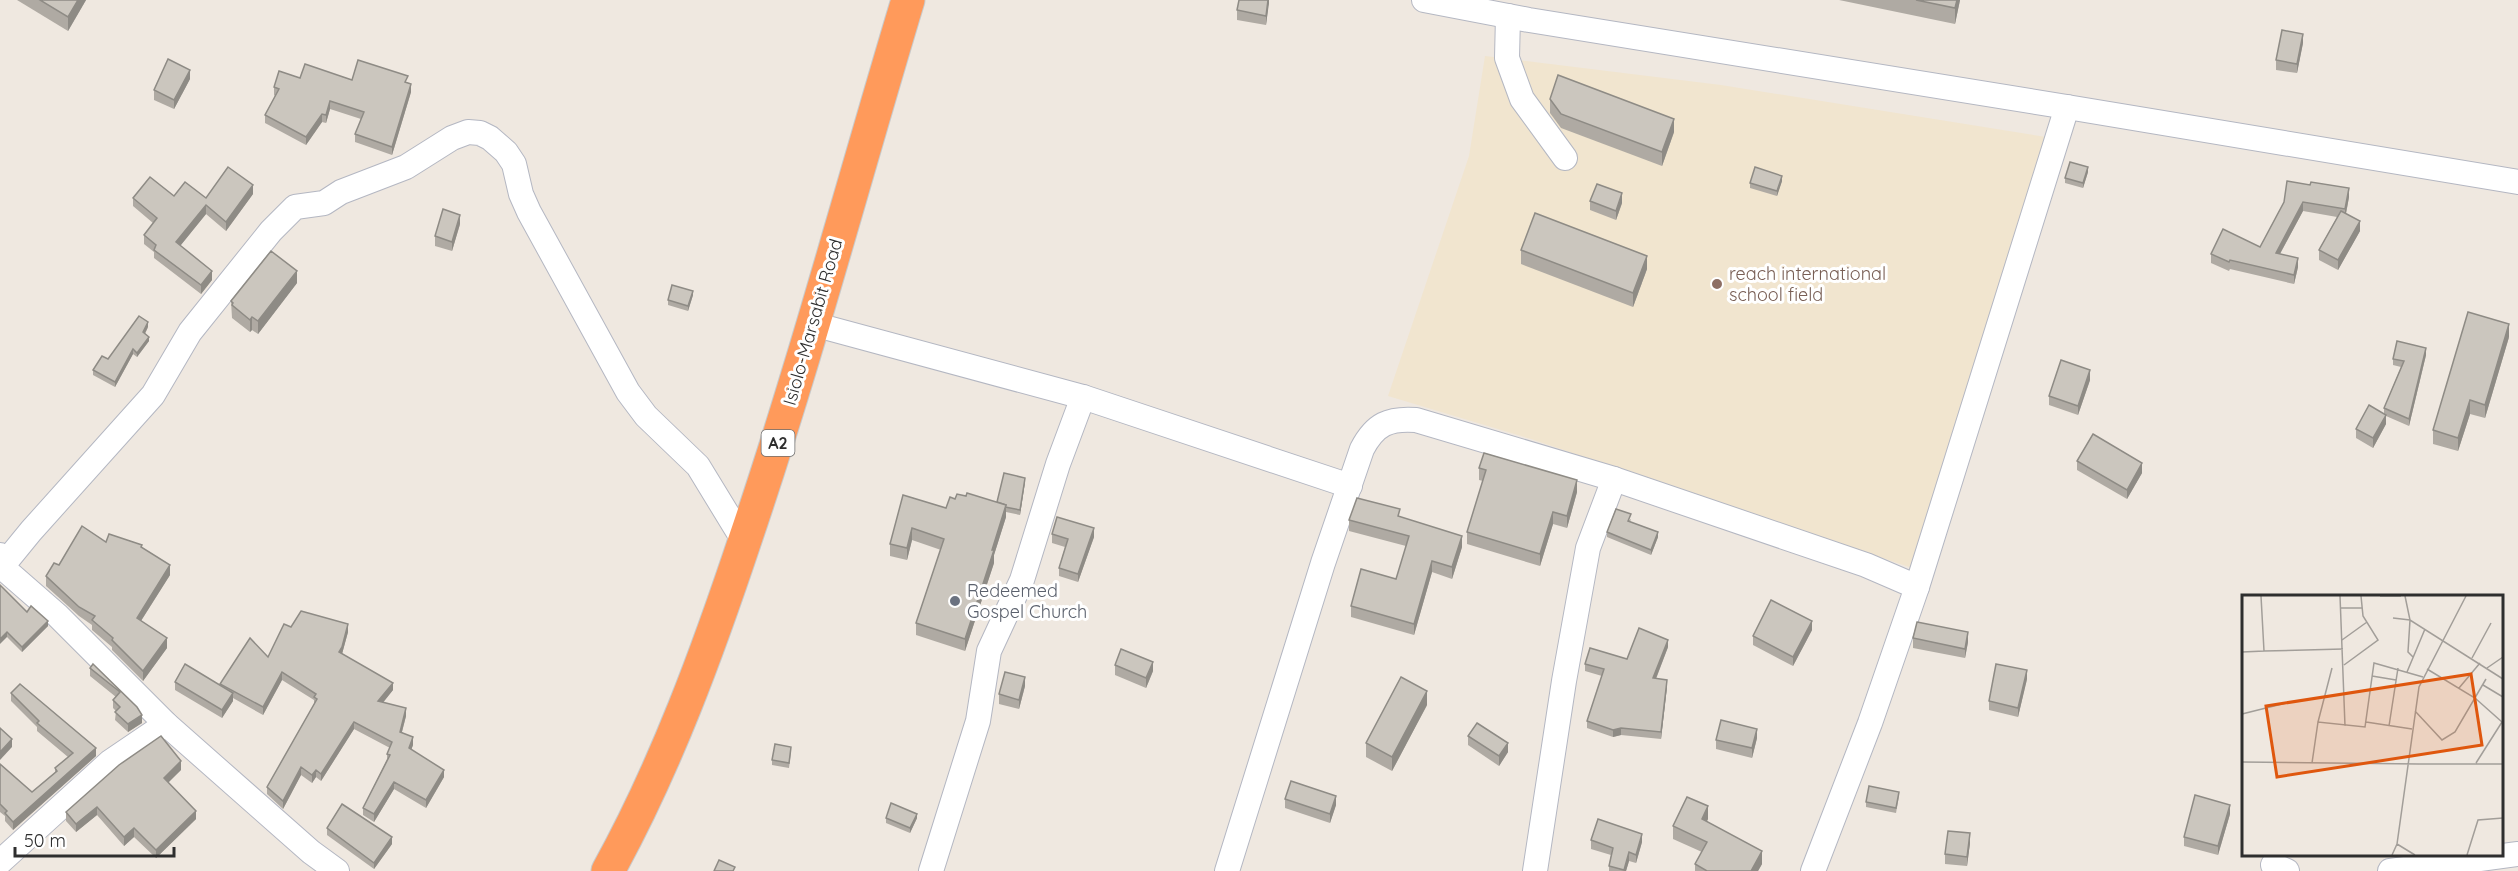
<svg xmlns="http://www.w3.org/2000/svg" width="2518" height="871" font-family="Quicksand,sans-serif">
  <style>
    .education { fill: #f1e5cf }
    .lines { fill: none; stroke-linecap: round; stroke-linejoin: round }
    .minor-casing { stroke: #b4b7c2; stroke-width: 26 }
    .highway-casing { stroke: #c9c9c9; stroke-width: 35 }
    .minor { stroke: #fff; stroke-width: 24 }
    .highway { stroke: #ff9a5b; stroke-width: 33 }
    .wall { fill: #afaaa3 }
    .shaded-wall { fill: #8e8b85 }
    .building { fill: #cbc6be; stroke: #8e8b85; stroke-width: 1.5 }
    .education-dot { fill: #8d6e63; stroke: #fff; stroke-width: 2 }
    .worship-dot { fill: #6b7280; stroke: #fff; stroke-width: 2 }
    .labels { text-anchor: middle; stroke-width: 6; stroke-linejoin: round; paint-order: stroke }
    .shield { fill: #fff; stroke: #6d6d6d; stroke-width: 1.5 }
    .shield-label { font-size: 16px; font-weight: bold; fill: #2e2e2e }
    .education-label { font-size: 18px; fill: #785e54; stroke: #fff; text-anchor: start }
    .street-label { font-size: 18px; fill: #2e2e2e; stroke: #fff }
    .worship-label { font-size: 18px; fill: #5b616d; stroke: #fff; text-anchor: start }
    .inset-road { fill: none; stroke: #a29e99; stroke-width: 1.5 }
    .view { fill: #df570e; fill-opacity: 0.15; stroke: #df570e; stroke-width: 3 }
    .inset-edge { fill: none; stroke: #2e2e2e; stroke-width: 3 }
  </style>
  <rect width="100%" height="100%" fill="#efe8e0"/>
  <polygon class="education" points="1485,56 1721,85 2046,137 1912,568 1531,439 1388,396 1469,156"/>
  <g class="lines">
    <defs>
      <g id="minor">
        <polyline points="1424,0 1529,20 2067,107 2518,182"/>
        <polyline points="1508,16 1507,58 1522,99 1565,158"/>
        <polyline points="813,324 1083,397 1350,486"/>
        <polyline points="0,555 2,567 57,615 166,724 311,852 337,871"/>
        <polyline points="0,569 31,531 153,395 190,332 271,231 295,207 324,203 341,192 406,167 452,138 468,132 480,133 490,138 506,152 514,164 521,194 529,212 628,392 646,416 698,466 745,543"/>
        <polyline points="0,862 110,762 166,724"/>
        <polyline points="2273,865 2287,871"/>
        <polyline points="931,871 978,721 989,651 1022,580 1058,464 1083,397"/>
        <path d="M1227 871 1323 563 1362 449C1375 424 1389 418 1416 420L1614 479 1866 565 1917 587 2067 107"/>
        <polyline points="1535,871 1564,681 1588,548 1614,479"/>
        <polyline points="1813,871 1870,723 1917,587"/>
        <polyline points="2390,871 2518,854"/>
      </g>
      <path id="highway" d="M608 871C666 766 708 651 746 537 806 360 854 179 908 0"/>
    </defs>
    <use href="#minor" class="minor-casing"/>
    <use href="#highway" class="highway-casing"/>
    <use href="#minor" class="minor"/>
    <use href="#highway" class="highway"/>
  </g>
  <g class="wall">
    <polygon points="17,0 86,0 68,31"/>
    <polygon points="1269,0 1266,25 1237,20 1237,10"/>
    <polygon points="1839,0 1960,0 1955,24"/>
    <polygon points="2303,43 2297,73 2276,70 2276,60"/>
    <polygon points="300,78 352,80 408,83 411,92 392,155 355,142 355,134 361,119 330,109 326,123 322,122 306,145 265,123 265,115 275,96 274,95 274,87"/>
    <polygon points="190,79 174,109 154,100 154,90"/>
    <polygon points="1550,99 1674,132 1662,166 1561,128 1550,113"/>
    <polygon points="2088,172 2083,188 2065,183 2065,178"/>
    <polygon points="1782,181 1777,196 1750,188 1750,183"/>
    <polygon points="253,194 226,231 206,214 180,246 212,280 201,294 154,258 154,252 144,244 144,235 153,223 133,206 133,198 174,196 206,198"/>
    <polygon points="2349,197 2346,214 2360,231 2338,270 2319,260 2319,250 2337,217 2303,211 2280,254 2298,267 2294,284 2230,269 2229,271 2211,263 2211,254 2260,247 2284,202"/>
    <polygon points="1590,201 1622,203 1616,220 1590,210"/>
    <polygon points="460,224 452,251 435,246 435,236"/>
    <polygon points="1521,250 1647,269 1633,307 1521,264"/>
    <polygon points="297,283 258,334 252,330 250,332 232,318 231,301"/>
    <polygon points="693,295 688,311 668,305 668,300"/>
    <polygon points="148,327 145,334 149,341 137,357 133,354 115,387 93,375 93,370"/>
    <polygon points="2509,337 2485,418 2470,414 2458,451 2433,444 2433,430"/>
    <polygon points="2426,355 2409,426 2386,416 2386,424 2373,448 2356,438 2356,429 2384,413 2384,408 2401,367 2393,365 2393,359"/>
    <polygon points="2090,380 2078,415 2049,405 2049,396"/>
    <polygon points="2077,461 2142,473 2127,499 2077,470"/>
    <polygon points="1479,468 1577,492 1567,528 1553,524 1540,566 1467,544 1467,532 1483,481 1479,480"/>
    <polygon points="1025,482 1020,515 1006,512 1006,517 994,555 994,563 965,651 916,635 916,623 941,550 912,540 907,560 890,556 890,544 903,495 946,508 955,499 966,496 997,502"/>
    <polygon points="1400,517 1462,547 1452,579 1432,572 1414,635 1351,617 1351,606 1396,579 1406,546 1349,531 1349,520"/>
    <polygon points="1631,519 1630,522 1658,537 1651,555 1607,537 1607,532"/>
    <polygon points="1052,534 1094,537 1078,582 1059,576 1059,568 1065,547 1052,543"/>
    <polygon points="106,542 170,575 141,621 167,648 143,681 112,650 112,647 92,630 92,625 79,616 46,586 46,576 59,565"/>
    <polygon points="0,585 27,612 48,626 22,652 7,637"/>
    <polygon points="291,627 348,632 342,654 393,690 383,702 406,716 402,732 413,745 411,750 444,777 426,808 394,789 374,822 363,815 363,808 387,759 387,754 390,748 354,729 321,781 316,777 312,783 301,775 283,809 267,794 267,787 314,704 314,700 282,680 263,715 233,698 233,701 222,718 175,690 175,682 220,686 220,684 268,657"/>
    <polygon points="1812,630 1793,666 1753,645 1753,636"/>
    <polygon points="1913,638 1968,642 1965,658 1913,648"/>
    <polygon points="1668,647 1656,679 1667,687 1661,739 1621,735 1613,737 1587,728 1587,721 1602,676 1585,671 1585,664 1627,659"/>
    <polygon points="93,664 137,707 142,723 128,732 115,720 116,711 113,708 113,700 116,697 90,676 90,668"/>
    <polygon points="1115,665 1153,671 1146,688 1115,675"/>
    <polygon points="2027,679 2018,717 1989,710 1989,701"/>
    <polygon points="1025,686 1019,709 999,704 999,694"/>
    <polygon points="11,693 96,756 13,830 5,821 5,816 0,812 0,764 32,792 55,773 55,768 68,757 37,731 37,727 11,701"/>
    <polygon points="1427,705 1392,771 1366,757 1366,743"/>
    <polygon points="1468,736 1508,752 1499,766 1468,745"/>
    <polygon points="1757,738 1752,758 1716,749 1716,740"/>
    <polygon points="791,752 789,768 772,765 772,760"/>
    <polygon points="181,770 168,782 196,819 156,858 134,837 124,846 97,815 76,832 66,821 66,812"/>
    <polygon points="1899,796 1896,813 1866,807 1866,802"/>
    <polygon points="1285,799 1336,805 1330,823 1285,808"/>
    <polygon points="2230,814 2218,855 2184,846 2184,837"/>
    <polygon points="886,818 917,818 910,833 886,823"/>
    <polygon points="1708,819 1707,821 1762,864 1758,871 1695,871 1695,864 1702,852 1673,839 1673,826"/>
    <polygon points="327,828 392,844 374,869 327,835"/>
    <polygon points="1591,840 1642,842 1636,863 1629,861 1626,871 1609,871 1609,866 1611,855 1591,849"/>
    <polygon points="1970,843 1967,866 1945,864 1945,854"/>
  </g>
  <g class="shaded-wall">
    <polygon points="78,0 86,0 68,31 68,17"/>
    <polygon points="1268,0 1269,0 1269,3 1266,25 1266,16"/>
    <polygon points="1957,0 1960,0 1955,24 1955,8"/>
    <polygon points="2303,34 2303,43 2297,73 2297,64"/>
    <polygon points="190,70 190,79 174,109 174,100"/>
    <polygon points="411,84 411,92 392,155 392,147"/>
    <polygon points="330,101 330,109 326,123 326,115"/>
    <polygon points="322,114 322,122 306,145 306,137"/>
    <polygon points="1674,119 1674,132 1662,166 1662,152"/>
    <polygon points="2088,167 2088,172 2083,188 2083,183"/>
    <polygon points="1782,176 1782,181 1777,196 1777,191"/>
    <polygon points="253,185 253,194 226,231 226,222"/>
    <polygon points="2349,188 2349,197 2345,218 2345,209"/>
    <polygon points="1622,193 1622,203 1616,220 1616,211"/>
    <polygon points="2303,202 2303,211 2276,261 2276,253"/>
    <polygon points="206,205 206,214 176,251 176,242"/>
    <polygon points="460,215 460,224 452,251 452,242"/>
    <polygon points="2360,221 2360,231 2338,270 2338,260"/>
    <polygon points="1647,256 1647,269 1633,307 1633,293"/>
    <polygon points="2298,258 2298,267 2294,284 2294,275"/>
    <polygon points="212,271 212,280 201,294 201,285"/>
    <polygon points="297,271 297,283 258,334 258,321"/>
    <polygon points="693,291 693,295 688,311 688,306"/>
    <polygon points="252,317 252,330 250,332 250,320"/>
    <polygon points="148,322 148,327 143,337 143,332"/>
    <polygon points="2509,324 2509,337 2485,418 2485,405"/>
    <polygon points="149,337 149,341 137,357 137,353"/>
    <polygon points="2426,348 2426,355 2409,426 2409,419"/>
    <polygon points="133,349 133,354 115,387 115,382"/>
    <polygon points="2090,370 2090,380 2078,415 2078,406"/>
    <polygon points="2470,400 2470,414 2458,451 2458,438"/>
    <polygon points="2386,415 2386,424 2373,448 2373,438"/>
    <polygon points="2142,463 2142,473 2127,499 2127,490"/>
    <polygon points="1025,478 1025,482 1020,515 1020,510"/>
    <polygon points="1577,480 1577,492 1567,528 1567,516"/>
    <polygon points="1006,505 1006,517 994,555 994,563 965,651 965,639"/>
    <polygon points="1553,512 1553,524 1540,566 1540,554"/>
    <polygon points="912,528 912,540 907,560 907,548"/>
    <polygon points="1094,528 1094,537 1078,582 1078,574"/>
    <polygon points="1658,532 1658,537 1651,555 1651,550"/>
    <polygon points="1462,536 1462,547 1452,579 1452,567"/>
    <polygon points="1432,561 1432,572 1414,635 1414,624"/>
    <polygon points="170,565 170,575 137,627 137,618"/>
    <polygon points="48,621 48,626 22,652 22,647"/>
    <polygon points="1812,621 1812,630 1793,666 1793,657"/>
    <polygon points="348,624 348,632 342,654 339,652"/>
    <polygon points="7,632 7,637 0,644 0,639"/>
    <polygon points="1968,632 1968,642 1965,658 1965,649"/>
    <polygon points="167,638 167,648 143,681 143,671"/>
    <polygon points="1668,640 1668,647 1653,686 1653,678"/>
    <polygon points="1153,662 1153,671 1146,688 1146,678"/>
    <polygon points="2027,670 2027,679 2018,717 2018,708"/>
    <polygon points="282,672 282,680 263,715 263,707"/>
    <polygon points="1025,677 1025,686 1019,709 1019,700"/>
    <polygon points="1667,680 1667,687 1661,739 1661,732"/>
    <polygon points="393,683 393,690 378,709 378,701"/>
    <polygon points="1427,691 1427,705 1392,771 1392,757"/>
    <polygon points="233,693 233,701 222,718 222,710"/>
    <polygon points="406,708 406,716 400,739 400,732"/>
    <polygon points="142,715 142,723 128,732 128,724"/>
    <polygon points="354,722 354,729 321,781 321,774"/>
    <polygon points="1621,728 1621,735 1613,737 1613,730"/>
    <polygon points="1757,729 1757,738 1752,758 1752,748"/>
    <polygon points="413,737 413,745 409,756 409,748"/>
    <polygon points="12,739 12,747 0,760 0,752"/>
    <polygon points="1508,743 1508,752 1499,766 1499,756"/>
    <polygon points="96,748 96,756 13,830 13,822"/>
    <polygon points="181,761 181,770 164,787 164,778"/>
    <polygon points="301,767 301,775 283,809 283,801"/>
    <polygon points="316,770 316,777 312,783 312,775"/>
    <polygon points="444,770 444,777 426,808 426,800"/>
    <polygon points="394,782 394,789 374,822 374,814"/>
    <polygon points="1336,796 1336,805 1330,823 1330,814"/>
    <polygon points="2230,805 2230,814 2218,855 2218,846"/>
    <polygon points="1708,806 1708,819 1702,831 1702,819"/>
    <polygon points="97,807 97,815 76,832 76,824"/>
    <polygon points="196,811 196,819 156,858 156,850"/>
    <polygon points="917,814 917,818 910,833 910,828"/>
    <polygon points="134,828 134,837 124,846 124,837"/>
    <polygon points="1970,833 1970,843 1967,866 1967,857"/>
    <polygon points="1642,834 1642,842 1636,863 1636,855"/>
    <polygon points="392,837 392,844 374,869 374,863"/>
    <polygon points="1762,851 1762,864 1758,871 1751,871"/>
    <polygon points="1629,852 1629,861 1626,871 1624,871"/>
  </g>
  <g class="building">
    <polygon points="40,0 78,0 68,17"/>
    <polygon points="1239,0 1268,0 1266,16 1237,10"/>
    <polygon points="1916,0 1957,0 1955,8"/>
    <polygon points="2282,30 2303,34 2297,64 2276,60"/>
    <polygon points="168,59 190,70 174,100 154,90"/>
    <polygon points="358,60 408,76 405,82 411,84 392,147 355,134 364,112 330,101 326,115 322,114 306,137 265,115 279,89 274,87 279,71 300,78 305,64 352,80"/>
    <polygon points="1558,75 1674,119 1662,152 1561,114 1550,99"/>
    <polygon points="2070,162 2088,167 2083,183 2065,178"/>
    <polygon points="228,167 253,185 226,222 206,205 176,242 212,271 201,285 154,250 156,245 144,235 157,218 133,198 150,177 174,196 185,182 206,198"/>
    <polygon points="1755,167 1782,176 1777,191 1750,183"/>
    <polygon points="2287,181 2310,185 2311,182 2349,188 2345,209 2303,202 2276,253 2298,258 2294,275 2230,260 2229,262 2211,254 2223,229 2260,247 2284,202"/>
    <polygon points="1597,184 1622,193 1616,211 1590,201"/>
    <polygon points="443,209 460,215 452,242 435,236"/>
    <polygon points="2341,211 2360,221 2338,260 2319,250"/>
    <polygon points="1535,213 1647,256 1633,293 1521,250"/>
    <polygon points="271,251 297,271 258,321 252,317 250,320 232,305 233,303 231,301"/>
    <polygon points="672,285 693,291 688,306 668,300"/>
    <polygon points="2468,312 2509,324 2485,405 2470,400 2458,438 2433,430"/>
    <polygon points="139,316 148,322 143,332 149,337 137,353 133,349 115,382 93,370 102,356 108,359"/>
    <polygon points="2397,341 2426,348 2409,419 2384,408 2404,361 2393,359"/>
    <polygon points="2061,360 2090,370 2078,406 2049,396"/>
    <polygon points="2369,405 2386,415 2373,438 2356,429"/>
    <polygon points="2093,434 2142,463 2127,490 2077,461"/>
    <polygon points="1484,453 1577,480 1567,516 1553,512 1540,554 1467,532 1486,470 1479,468"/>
    <polygon points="1004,473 1025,478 1020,510 1005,507 1006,505 997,502"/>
    <polygon points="967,493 1006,505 992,550 994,550 965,639 916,623 944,539 912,528 907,548 890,544 903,495 946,508 950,497 955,499 957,494 966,496"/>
    <polygon points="1357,498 1400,509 1398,516 1462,536 1452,567 1432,561 1414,624 1351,606 1361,569 1396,579 1409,536 1349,520"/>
    <polygon points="1616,509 1631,514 1628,521 1658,532 1651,550 1607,532"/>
    <polygon points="1057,517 1094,528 1078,574 1059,568 1068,539 1052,534"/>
    <polygon points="82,526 106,542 109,534 142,545 141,547 170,565 137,618 167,638 143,671 112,640 113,638 92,620 95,616 79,607 46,576 54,563 59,565"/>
    <polygon points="0,585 27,612 31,606 48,621 22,647 7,632 0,639"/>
    <polygon points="1771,600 1812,621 1793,657 1753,636"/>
    <polygon points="301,611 348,624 342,647 339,652 393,683 378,701 406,708 400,732 413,737 409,748 444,770 426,800 394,782 374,814 363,808 390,755 387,754 392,742 354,722 321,774 316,770 312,775 301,767 283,801 267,787 317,699 314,697 316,694 282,672 263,707 220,684 250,638 268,657 284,624 291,627"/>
    <polygon points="1917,622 1968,632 1965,649 1913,638"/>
    <polygon points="1639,628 1668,640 1653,678 1667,680 1661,732 1621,728 1613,730 1587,721 1604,669 1585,664 1590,648 1627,659"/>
    <polygon points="1121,649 1153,662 1146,678 1115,665"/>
    <polygon points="93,664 137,707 142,715 128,724 115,712 120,707 113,700 120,692 90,668"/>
    <polygon points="185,664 233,693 222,710 175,682"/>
    <polygon points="1996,664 2027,670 2018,708 1989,701"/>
    <polygon points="1005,672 1025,677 1019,700 999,694"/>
    <polygon points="1401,677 1427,691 1392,757 1366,743"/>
    <polygon points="20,684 96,748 13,822 5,813 7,811 0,804 0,764 32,792 57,771 55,768 73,753 37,723 39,721 11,693"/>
    <polygon points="1721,720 1757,729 1752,748 1716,740"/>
    <polygon points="1477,723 1508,743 1499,756 1468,736"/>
    <polygon points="0,728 12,739 0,752"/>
    <polygon points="161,736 181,761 164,778 196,811 156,850 134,828 124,837 97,807 76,824 66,812 119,765"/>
    <polygon points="775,744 791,747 789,763 772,760"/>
    <polygon points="1291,781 1336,796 1330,814 1285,799"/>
    <polygon points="1869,786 1899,792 1896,808 1866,802"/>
    <polygon points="2195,795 2230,805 2218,846 2184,837"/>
    <polygon points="1687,797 1708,806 1702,819 1762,851 1751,871 1707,871 1695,864 1707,842 1673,826"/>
    <polygon points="891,803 917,814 910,828 886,818"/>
    <polygon points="342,804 392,837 374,863 327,828"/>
    <polygon points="1598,819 1642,834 1636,855 1629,852 1624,870 1609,866 1613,848 1591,840"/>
    <polygon points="1948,831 1970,833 1967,857 1945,854"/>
    <polygon points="719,860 735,867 733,871 714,871"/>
  </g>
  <circle class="education-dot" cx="1717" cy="284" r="6"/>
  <circle class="worship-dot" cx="955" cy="601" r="6"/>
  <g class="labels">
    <rect class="shield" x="761.5" y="430" width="33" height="26" rx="4.5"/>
    <g class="shield-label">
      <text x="778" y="449">A2</text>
    </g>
    <g class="education-label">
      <text x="1729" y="280">reach international<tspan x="1729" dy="21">school field</tspan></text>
    </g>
    <g class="street-label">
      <text transform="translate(813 322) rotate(-74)" y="6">Isiolo-Marsabit Road</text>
    </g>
    <g class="worship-label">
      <text x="967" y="597">Redeemed<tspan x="967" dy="21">Gospel Church</tspan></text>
    </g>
  </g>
  <g transform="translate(2242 595)">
    <rect width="261" height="261" fill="#efe8e0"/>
    <path class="inset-road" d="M98 1 103 131M138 1H159M163 1 168 25 166 57 171 62M99 13H120M151 23 168 25 261 84M100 45 125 27M22 56 101 54M0 57 22 56 19 1M230 63 249 28M102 70 136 45 121 21 119 1M245 73 261 62M185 74 233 103 260 127M165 77 183 34M130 81 154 85M241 90 261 102M217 93 238 68M173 116 200 145 213 137 244 84M0 119 44 108M76 127 90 73M124 127 170 134M147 131 156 73M0 167 177 169M70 168 76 127 123 132 132 68 181 82M234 168 260 127M175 169H261M155 249 173 260M150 260 155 249 177 92 224 1M225 260 236 225 261 223"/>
    <path class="view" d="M229 79 240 150 35 182 24 111Z"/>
    <rect width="261" height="261" class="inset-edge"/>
  </g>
  <path d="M15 847v9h159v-9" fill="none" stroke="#2e2e2e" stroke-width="3"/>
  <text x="24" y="847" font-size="18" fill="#2e2e2e" stroke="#ffffff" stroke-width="4.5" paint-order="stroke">50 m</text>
</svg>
